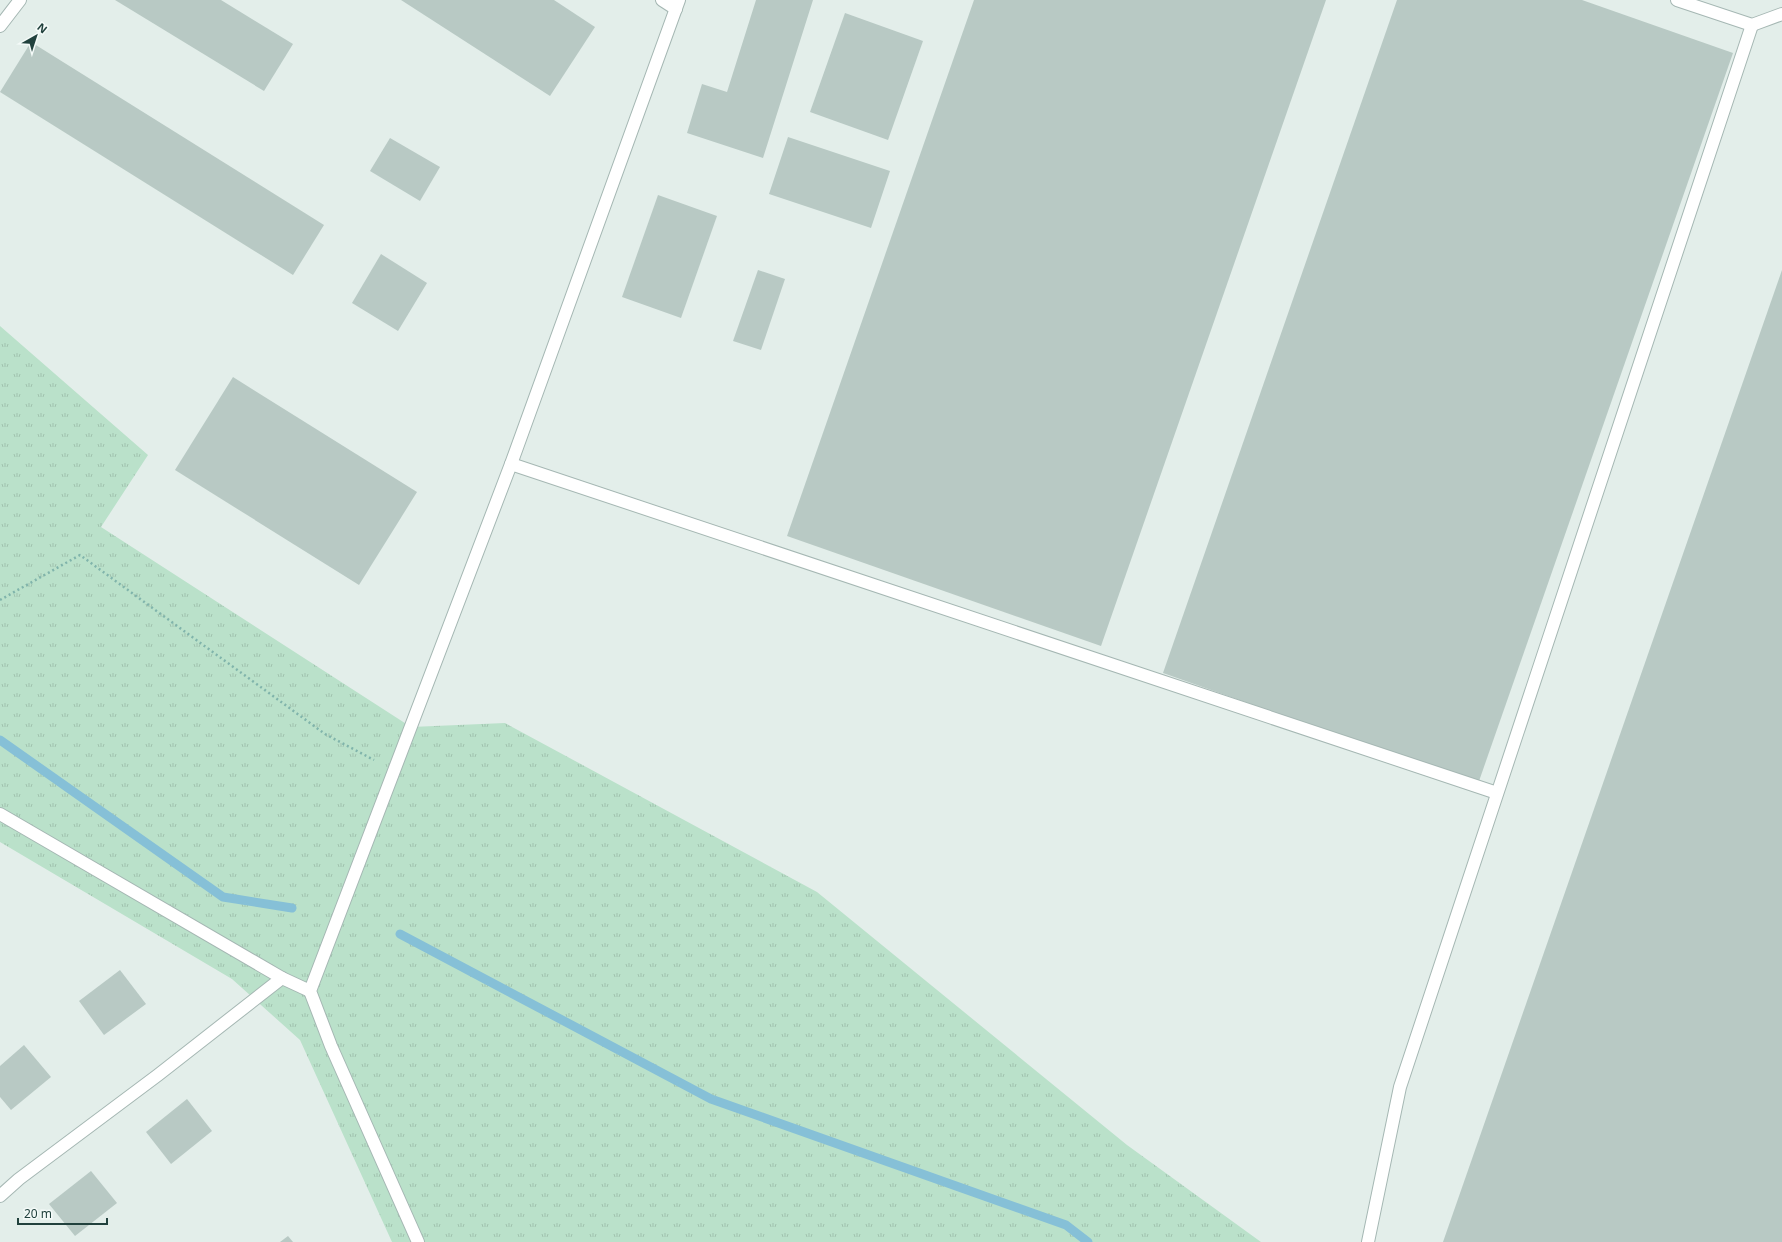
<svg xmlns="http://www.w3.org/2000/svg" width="1782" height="1242" font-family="'Noto Sans',sans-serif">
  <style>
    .grass { fill: url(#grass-tufts) }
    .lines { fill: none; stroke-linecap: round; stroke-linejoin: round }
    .stream { stroke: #86c0d7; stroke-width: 9 }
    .building { fill: #b8c9c4 }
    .lane-casing { stroke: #a5b7b3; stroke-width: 14 }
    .street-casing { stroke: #a5b7b3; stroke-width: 14 }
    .path { stroke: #80b4ab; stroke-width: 2.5; stroke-dasharray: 2 3; stroke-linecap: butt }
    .lane { stroke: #fff; stroke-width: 12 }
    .street { stroke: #fff; stroke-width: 12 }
  </style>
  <defs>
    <pattern id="grass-tufts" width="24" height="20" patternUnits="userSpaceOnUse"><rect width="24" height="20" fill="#bae1ca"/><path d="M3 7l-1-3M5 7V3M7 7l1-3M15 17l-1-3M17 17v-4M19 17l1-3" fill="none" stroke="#a0c2ae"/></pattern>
  </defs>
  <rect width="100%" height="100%" fill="#e3eeea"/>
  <polygon class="grass" points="0,326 148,455 101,527 411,727 505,723 817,892 1127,1145 1261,1242 392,1242 300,1040 232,979 0,842"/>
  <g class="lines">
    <g class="stream">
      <polyline points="0,740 223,897 292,908"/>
      <polyline points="400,934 711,1099 1066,1225 1088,1242"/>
    </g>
  </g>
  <g class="building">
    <polygon points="115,0 221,0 293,44 264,91"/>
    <polygon points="401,0 554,0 595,27 550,96"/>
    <polygon points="756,0 813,0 763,158 687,133 702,84 727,92"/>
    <polygon points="974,0 1326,0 1101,646 787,536"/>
    <polygon points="1397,0 1582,0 1733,53 1478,784 1163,673"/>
    <polygon points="845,13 923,41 888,140 810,112"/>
    <polygon points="31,42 324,225 293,275 0,92"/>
    <polygon points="788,137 890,171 871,228 769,194"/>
    <polygon points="390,138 440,167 420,201 370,171"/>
    <polygon points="658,195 717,216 681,318 622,297"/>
    <polygon points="381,254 427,283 398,331 352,303"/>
    <polygon points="758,270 785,279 761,350 733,341"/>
    <polygon points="1782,270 1782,1242 1443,1242"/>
    <polygon points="233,377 417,492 359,585 175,470"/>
    <polygon points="120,970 146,1004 104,1035 79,1001"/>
    <polygon points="24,1045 51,1077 11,1110 0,1097 0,1066"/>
    <polygon points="187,1099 212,1131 171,1164 146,1132"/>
    <polygon points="91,1171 117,1203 75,1236 49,1204"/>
    <polygon points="288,1236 293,1242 280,1242"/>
  </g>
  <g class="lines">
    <defs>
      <g id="lane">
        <polyline points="662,0 676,9"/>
        <polyline points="1677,0 1752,25 1782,14"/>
        <polyline points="0,26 20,0"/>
        <polyline points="511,464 1497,793"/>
        <polyline points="418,1242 331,1046 310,991 511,464 679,0"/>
        <polyline points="1368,1242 1400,1087 1752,25"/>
      </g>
      <g id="street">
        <polyline points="0,814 282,978 310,991"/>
        <polyline points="0,1196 19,1179 158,1075 282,978"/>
      </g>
    </defs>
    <use href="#lane" class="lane-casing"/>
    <use href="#street" class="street-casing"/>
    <polyline class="path" points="0,600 80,555 325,734 374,760"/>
    <use href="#lane" class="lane"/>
    <use href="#street" class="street"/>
  </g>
  <g transform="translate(36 36) rotate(39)" stroke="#f4faf8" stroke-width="3" paint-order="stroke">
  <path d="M0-3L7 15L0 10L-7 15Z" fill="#21413d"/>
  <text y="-6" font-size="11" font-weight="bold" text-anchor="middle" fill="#21413d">N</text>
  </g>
  <path d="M18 1218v6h89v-6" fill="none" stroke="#21413d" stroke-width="2"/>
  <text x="24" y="1218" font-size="12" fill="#21413d" stroke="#f4faf8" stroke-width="3" paint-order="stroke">20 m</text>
</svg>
